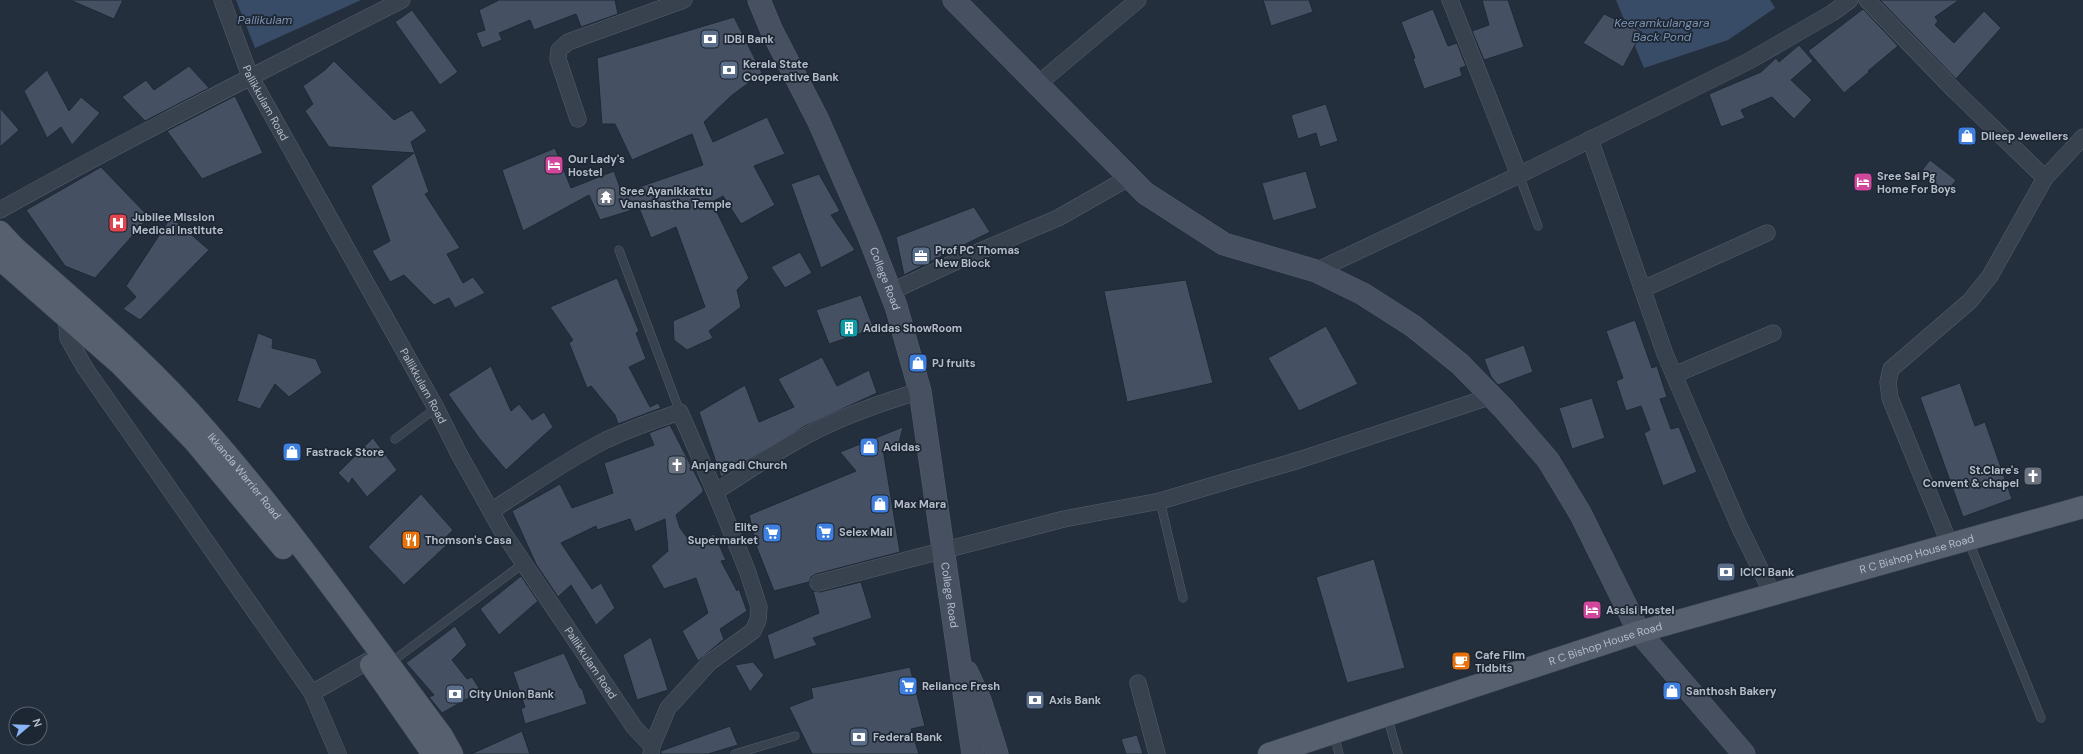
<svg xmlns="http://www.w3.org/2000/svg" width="2083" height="754" font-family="'DM Sans',sans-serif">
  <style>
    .water { fill: #394c67 }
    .building { fill: #455162; stroke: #1f2835 }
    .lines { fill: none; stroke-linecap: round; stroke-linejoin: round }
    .lane-casing { stroke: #565f6c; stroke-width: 9 }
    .street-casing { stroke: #565f6c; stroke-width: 17 }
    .secondary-casing { stroke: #565f6c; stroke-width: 23 }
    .primary-casing { stroke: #414a57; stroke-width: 23 }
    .lane { stroke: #38414e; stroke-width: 8 }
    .street { stroke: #38414e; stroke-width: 16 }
    .secondary { stroke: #465061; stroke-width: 22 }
    .primary { stroke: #56606e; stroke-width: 22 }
    .labels { text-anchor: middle; stroke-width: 3.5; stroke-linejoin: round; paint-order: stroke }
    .poi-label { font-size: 11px; font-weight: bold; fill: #b4bcc9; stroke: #1d2633; text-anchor: start }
    .street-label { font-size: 11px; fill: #b4bcc9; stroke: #1d2633 }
    .water-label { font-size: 12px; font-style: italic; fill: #7c92b1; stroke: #1d2633 }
  </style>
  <rect width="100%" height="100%" fill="#242f3e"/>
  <g class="water">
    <polygon points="236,0 361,0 255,48"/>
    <polygon points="1616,0 1770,0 1775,8 1728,40 1644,68"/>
  </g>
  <g class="building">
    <polygon points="70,0 123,0 114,19"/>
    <polygon points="499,0 615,0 618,14 581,27 576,14 534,30 530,20 499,33 502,40 482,48 476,33 485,30 479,10"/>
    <polygon points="1263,0 1309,0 1313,12 1271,26"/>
    <polygon points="1482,0 1508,0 1524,47 1484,60 1472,31 1489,25"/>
    <polygon points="1880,0 1959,0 1935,17 1938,21 1935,25 1954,43 1984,11 2001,28 1956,79"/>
    <polygon points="1433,9 1448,46 1457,43 1466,66 1460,68 1462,76 1424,89 1413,59 1415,58 1401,22"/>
    <polygon points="1863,9 1898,46 1868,71 1869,72 1844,93 1808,51"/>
    <polygon points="412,10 458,72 440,85 395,22"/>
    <polygon points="1604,14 1642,32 1623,67 1583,43"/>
    <polygon points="734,17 762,73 731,96 704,122 713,142 767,117 785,154 754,166 775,205 741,224 723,196 712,202 749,278 737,290 741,307 709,331 713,338 687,350 674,340 673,321 705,307 676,227 651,238 639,208 600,220 589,195 523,231 502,170 555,148 571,188 614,171 622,193 703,165 692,134 632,160 615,124 602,124 597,58"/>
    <polygon points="1799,45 1813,61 1791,80 1812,100 1794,119 1772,97 1741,110 1745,118 1721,127 1709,94 1761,72 1776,58 1779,62"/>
    <polygon points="334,61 394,120 412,110 427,131 411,142 429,192 425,194 460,248 447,254 463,283 473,277 485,293 455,308 449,298 434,305 404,275 390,282 372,251 390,241 371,186 414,153 329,147 305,111 313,104 303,86 325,70"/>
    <polygon points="189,66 209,88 145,121 122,97 146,80 154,90"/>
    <polygon points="47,70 69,111 81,97 100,113 72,145 61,127 47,138 24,91"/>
    <polygon points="235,96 263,153 202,179 167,131"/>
    <polygon points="1326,104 1338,141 1320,147 1316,133 1298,139 1291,115"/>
    <polygon points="0,108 19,130 0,147"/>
    <polygon points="1930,160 1956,180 1947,192 1920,173"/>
    <polygon points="101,167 149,217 95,278 65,266 26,210"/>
    <polygon points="1306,171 1317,208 1273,221 1262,183"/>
    <polygon points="819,174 840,211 831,215 855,250 821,268 791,184"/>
    <polygon points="974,207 990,232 904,275 896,237"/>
    <polygon points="171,217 209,250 140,320 123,309 136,297 126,286"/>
    <polygon points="800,252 812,273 785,288 771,267"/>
    <polygon points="617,278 639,331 636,333 646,359 629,367 650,407 658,403 661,408 618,424 615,415 591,386 587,388 569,343 573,340 550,307"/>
    <polygon points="1186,280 1213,383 1127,402 1104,291"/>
    <polygon points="861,295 874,329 829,344 816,310"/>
    <polygon points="1635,320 1652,368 1657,366 1667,397 1660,399 1671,429 1679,427 1697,472 1663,486 1644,433 1650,430 1641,406 1626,411 1616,381 1623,378 1606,331"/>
    <polygon points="1326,326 1358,384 1299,411 1268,358"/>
    <polygon points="258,333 273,339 272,348 316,359 322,373 289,397 275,384 260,409 237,401"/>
    <polygon points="1524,345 1533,372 1498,385 1491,377 1484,359"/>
    <polygon points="822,357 837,386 869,370 877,393 805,426 721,477 699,412 745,385 759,422 794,407 778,379"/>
    <polygon points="491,366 511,411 519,404 532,420 544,412 553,427 506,470 479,438 448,394"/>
    <polygon points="1960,383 1975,426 1985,422 2012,499 1963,517 1920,397"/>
    <polygon points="1592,398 1605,438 1572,449 1559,408"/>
    <polygon points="670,425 703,489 703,492 676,515 680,528 692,544 714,534 726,560 721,561 737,591 739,589 747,611 720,629 724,639 698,661 682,631 708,613 696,578 664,589 651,566 668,551 665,519 635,532 630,519 597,530 596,526 561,543 592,589 601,583 615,608 596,625 571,585 558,597 536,564 512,511 560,484 572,508 613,493 604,463 654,445 649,433"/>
    <polygon points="903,427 899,443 883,449 900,552 816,574 811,577 809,582 774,591 757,548 749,515 856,471 840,452"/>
    <polygon points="373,438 397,470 367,497 352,478 349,484 338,473"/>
    <polygon points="421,494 453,530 446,537 449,543 404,585 368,547"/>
    <polygon points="1374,559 1405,668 1347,683 1316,577"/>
    <polygon points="521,576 538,601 499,635 480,609"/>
    <polygon points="861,582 872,618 813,638 817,645 774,660 767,635 819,613 813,591 820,592"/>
    <polygon points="455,626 467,645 452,660 467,679 472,677 481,691 442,713 429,697 434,695 406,663"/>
    <polygon points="651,637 668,690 637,700 623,655"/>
    <polygon points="564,653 580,688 582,688 587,704 525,724 521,709 525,707 513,672"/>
    <polygon points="753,662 764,675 750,692 735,665"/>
    <polygon points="910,667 925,726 911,729 919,754 812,754 789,707 813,698 811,688"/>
    <polygon points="730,726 738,745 708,754 661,754 661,751"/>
    <polygon points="522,731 530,754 471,754"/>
    <polygon points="1137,735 1143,754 1126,754 1121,739"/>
  </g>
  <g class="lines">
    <defs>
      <g id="lane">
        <polyline points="1519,175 1538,226"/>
        <polyline points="619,250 680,412"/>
        <polyline points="395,439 436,408"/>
        <polyline points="1160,501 1183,598"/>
        <polyline points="1968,540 2041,718"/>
        <polyline points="390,663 524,563"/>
        <polyline points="1387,716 1398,754"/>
        <polyline points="1334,733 1339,754"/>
        <polyline points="735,754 795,736"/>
      </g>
      <g id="street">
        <path id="s1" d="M222 0 250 76 436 408 459 454 502 531 634 727 652 746 651 754"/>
        <polyline points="1867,0 1955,91 2045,178"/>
        <polyline points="1038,84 1138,0"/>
        <polyline points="578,119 558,59 559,50 568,42 684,0"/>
        <polyline points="1590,139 1665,354 1739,526 1773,595"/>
        <polyline points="1519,175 1749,61 1832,13 1850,0"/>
        <path d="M0 210C132 136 267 69 402 0"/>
        <polyline points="1316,271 1519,175 1450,0"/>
        <polyline points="1643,289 1767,233"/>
        <polyline points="890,292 966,257 1058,218 1130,177"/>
        <polyline points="66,315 68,338 85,368 312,693"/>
        <polyline points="1674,375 1773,333"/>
        <path d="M491 511C529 487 566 460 606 440 630 429 655 420 680 412L715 492"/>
        <polyline points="1950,545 1890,398 1888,382 1891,369 1970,301 1990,276 2045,178 2083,137"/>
        <polyline points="818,583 1064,519 1160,501 1299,460 1492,396"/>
        <polyline points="1138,683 1157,754"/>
        <path d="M652 746 668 708 710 662 753 631 758 620 759 607 747 570 715 492C750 470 785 445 823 427 854 412 887 401 920 391"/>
        <polyline points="338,754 312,693 368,661"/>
      </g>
      <g id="secondary">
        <path id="s2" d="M759 0 771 29 818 120 868 234 896 306 920 391 973 754"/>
        <polyline points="954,0 1145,193 1224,244 1316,271 1363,294 1413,326 1460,364 1504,409 1548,460 1580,513 1639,632 1744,754"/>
        <polyline points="967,672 980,700 997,754"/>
      </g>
      <g id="primary">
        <path id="s3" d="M0 232 14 247C80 306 149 363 206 430 291 527 365 633 442 736L452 754"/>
        <polyline points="0,259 120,364 195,442 283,548"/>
        <polyline points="371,665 433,754"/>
        <path id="s4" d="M1269 754 1639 632 2083 507"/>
      </g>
    </defs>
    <use href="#lane" class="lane-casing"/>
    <use href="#street" class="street-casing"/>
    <use href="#secondary" class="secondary-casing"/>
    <use href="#primary" class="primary-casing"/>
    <use href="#lane" class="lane"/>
    <use href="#street" class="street"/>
    <use href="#secondary" class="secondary"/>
    <use href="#primary" class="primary"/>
  </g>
  <defs>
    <symbol id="bank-square" viewBox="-11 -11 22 22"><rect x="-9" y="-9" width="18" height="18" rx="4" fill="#5c6f8a" stroke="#1d2633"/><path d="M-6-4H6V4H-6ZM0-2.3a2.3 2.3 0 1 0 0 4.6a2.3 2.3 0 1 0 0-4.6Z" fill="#fff"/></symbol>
    <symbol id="shop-square" viewBox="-11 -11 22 22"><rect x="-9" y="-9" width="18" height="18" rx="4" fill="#3f7fe0" stroke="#1d2633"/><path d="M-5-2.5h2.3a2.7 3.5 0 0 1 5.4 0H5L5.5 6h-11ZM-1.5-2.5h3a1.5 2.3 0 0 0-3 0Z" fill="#fff"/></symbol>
    <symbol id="hotel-square" viewBox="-11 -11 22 22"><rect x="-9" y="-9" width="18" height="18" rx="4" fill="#d1479c" stroke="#1d2633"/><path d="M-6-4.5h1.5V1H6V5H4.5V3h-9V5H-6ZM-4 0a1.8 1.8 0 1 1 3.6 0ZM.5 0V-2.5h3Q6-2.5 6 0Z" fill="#fff"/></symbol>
    <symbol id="temple-square" viewBox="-11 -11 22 22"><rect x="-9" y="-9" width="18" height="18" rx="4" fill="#6b7280" stroke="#1d2633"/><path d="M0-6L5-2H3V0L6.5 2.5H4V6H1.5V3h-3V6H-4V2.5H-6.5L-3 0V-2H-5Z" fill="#fff"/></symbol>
    <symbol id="hospital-square" viewBox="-11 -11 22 22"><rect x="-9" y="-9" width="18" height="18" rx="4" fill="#e0444e" stroke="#1d2633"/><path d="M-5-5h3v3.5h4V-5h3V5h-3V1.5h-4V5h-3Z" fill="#fff"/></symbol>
    <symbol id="office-square" viewBox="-11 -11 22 22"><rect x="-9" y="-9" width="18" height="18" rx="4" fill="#5c6f8a" stroke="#1d2633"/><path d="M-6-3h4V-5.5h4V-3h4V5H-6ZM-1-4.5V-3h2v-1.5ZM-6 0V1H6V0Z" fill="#fff"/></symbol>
    <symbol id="building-square" viewBox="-11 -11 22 22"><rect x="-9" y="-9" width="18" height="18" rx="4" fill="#0f9aa8" stroke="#1d2633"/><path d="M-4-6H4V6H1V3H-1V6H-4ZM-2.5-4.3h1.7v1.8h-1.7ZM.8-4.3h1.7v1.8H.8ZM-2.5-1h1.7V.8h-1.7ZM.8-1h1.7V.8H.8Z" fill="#fff"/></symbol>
    <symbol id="church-square" viewBox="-11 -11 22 22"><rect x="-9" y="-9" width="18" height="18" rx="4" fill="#6b7280" stroke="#1d2633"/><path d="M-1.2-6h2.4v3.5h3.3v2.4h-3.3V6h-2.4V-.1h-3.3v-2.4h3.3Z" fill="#fff"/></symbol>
    <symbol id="supermarket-square" viewBox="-11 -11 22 22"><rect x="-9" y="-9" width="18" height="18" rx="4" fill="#3f7fe0" stroke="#1d2633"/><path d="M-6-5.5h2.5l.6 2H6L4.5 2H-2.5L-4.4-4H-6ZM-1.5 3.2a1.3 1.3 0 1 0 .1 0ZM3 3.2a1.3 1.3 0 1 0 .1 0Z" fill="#fff"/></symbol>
    <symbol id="restaurant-square" viewBox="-11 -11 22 22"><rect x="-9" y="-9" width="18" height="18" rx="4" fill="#e8710a" stroke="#1d2633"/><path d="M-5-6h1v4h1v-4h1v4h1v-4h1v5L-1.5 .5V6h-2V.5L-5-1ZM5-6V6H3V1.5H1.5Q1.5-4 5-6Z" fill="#fff"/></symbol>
    <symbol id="cafe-square" viewBox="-11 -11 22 22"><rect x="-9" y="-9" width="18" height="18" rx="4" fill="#e8710a" stroke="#1d2633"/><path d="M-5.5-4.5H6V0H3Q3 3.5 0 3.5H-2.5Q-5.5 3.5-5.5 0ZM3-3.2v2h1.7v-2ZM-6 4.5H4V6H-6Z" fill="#fff"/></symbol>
  </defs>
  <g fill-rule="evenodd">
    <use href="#bank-square" x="699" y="28" width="22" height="22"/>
    <use href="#bank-square" x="718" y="59" width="22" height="22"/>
    <use href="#shop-square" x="1956" y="125" width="22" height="22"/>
    <use href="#hotel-square" x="543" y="154" width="22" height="22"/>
    <use href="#hotel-square" x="1852" y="171" width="22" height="22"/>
    <use href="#temple-square" x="595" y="186" width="22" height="22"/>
    <use href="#hospital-square" x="107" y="212" width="22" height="22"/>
    <use href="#office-square" x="910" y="245" width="22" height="22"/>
    <use href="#building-square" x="838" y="317" width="22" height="22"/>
    <use href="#shop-square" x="907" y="352" width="22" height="22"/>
    <use href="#shop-square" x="858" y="436" width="22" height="22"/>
    <use href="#shop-square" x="281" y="441" width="22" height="22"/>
    <use href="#church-square" x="666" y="454" width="22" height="22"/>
    <use href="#church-square" x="2022" y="465" width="22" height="22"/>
    <use href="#shop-square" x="869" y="493" width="22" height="22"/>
    <use href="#supermarket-square" x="814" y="521" width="22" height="22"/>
    <use href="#supermarket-square" x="761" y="522" width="22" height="22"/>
    <use href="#restaurant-square" x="400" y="529" width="22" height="22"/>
    <use href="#bank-square" x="1715" y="561" width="22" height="22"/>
    <use href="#hotel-square" x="1581" y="599" width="22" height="22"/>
    <use href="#cafe-square" x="1450" y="650" width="22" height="22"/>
    <use href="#supermarket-square" x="897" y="675" width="22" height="22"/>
    <use href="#shop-square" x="1661" y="680" width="22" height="22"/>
    <use href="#bank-square" x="444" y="683" width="22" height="22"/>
    <use href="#bank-square" x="1024" y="689" width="22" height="22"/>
    <use href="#bank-square" x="848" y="726" width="22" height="22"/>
  </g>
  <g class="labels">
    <g class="poi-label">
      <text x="724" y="43">IDBI Bank</text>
      <text x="743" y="68">Kerala State<tspan x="743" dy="13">Cooperative Bank</tspan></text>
      <text x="1981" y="140">Dileep Jewellers</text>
      <text x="568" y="163">Our Lady's<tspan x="568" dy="13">Hostel</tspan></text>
      <text x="1877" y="180">Sree Sai Pg<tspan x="1877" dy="13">Home For Boys</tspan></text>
      <text x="620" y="195">Sree Ayanikkattu<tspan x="620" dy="13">Vanashastha Temple</tspan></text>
      <text x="132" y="221">Jubilee Mission<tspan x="132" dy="13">Medical Institute</tspan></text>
      <text x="935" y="254">Prof PC Thomas<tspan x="935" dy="13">New Block</tspan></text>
      <text x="863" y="332">Adidas ShowRoom</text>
      <text x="932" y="367">PJ fruits</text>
      <text x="883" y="451">Adidas</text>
      <text x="306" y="456">Fastrack Store</text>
      <text x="691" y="469">Anjangadi Church</text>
      <text x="2019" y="474" text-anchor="end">St.Clare's<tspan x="2019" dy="13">Convent &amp; chapel</tspan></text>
      <text x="894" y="508">Max Mara</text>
      <text x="758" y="531" text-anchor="end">Elite<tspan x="758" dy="13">Supermarket</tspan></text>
      <text x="839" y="536">Selex Mall</text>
      <text x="425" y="544">Thomson's Casa</text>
      <text x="1740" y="576">ICICI Bank</text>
      <text x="1606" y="614">Assisi Hostel</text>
      <text x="1475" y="659">Cafe Film<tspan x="1475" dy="13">Tidbits</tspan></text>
      <text x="922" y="690">Reliance Fresh</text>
      <text x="1686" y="695">Santhosh Bakery</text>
      <text x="469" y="698">City Union Bank</text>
      <text x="1049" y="704">Axis Bank</text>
      <text x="873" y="741">Federal Bank</text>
    </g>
    <g class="street-label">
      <text dy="4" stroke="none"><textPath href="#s1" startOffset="112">Pallikkulam Road</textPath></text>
      <text dy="4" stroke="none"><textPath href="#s2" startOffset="306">College Road</textPath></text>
      <text dy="4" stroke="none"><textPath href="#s1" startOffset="436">Pallikkulam Road</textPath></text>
      <text dy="4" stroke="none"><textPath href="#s3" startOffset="346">Ikkanda Warrier Road</textPath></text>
      <text dy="4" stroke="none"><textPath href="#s4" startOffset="678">R C Bishop House Road</textPath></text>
      <text dy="4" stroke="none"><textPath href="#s2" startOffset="630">College Road</textPath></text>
      <text dy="4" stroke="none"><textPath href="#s4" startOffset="354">R C Bishop House Road</textPath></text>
      <text dy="4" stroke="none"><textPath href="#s1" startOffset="760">Pallikkulam Road</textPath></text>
    </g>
    <g class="water-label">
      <text x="265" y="24">Pallikulam</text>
      <text x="1662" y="27">Keeramkulangara<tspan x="1662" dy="14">Back Pond</tspan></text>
    </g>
  </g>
  <g transform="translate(28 726) rotate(71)"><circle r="19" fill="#1d2633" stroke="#59626f"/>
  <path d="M0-3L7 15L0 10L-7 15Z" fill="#8ab4f8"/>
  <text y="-6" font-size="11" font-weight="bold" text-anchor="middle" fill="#b4bcc9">N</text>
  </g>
</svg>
